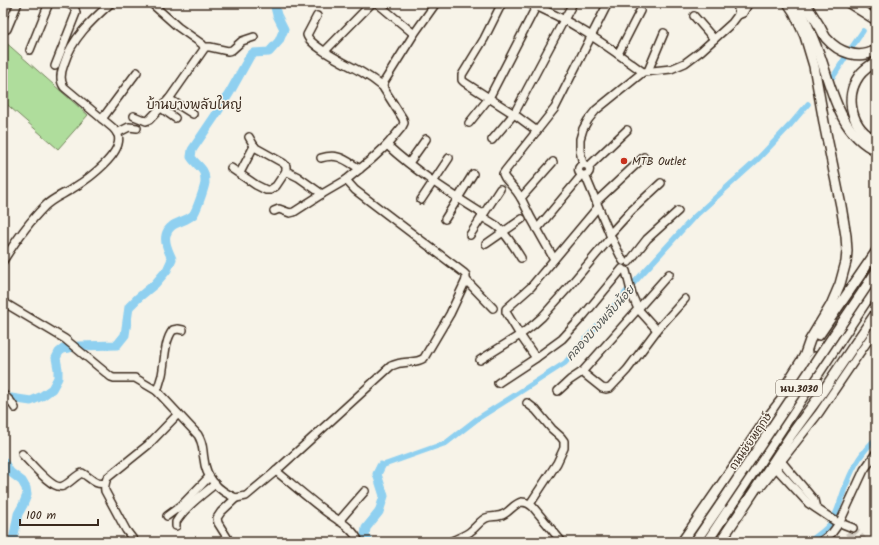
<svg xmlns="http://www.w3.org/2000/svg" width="879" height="545" font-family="Kalam,'Playpen Sans Thai',sans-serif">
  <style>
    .green { fill: #afdd9c; stroke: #75845d }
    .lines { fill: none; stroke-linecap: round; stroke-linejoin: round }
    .canal { stroke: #8fd0f0; stroke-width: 5.5 }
    .river { stroke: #8fd0f0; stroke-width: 9 }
    .minor-tunnel { stroke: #d1cbc0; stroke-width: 7; stroke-dasharray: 7 3.5; stroke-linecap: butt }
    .minor-casing { stroke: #3b2a1e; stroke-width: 10 }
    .major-casing { stroke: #3b2a1e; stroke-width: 12 }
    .minor { stroke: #f7f3e8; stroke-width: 7 }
    .major { stroke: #f7f3e8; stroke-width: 9 }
    .major-bridge-casing { stroke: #3b2a1e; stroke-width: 12; stroke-linecap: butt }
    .major-bridge { stroke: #f7f3e8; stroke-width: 9 }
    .poi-dot { fill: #c8321e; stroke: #f7f3e8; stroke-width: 1.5 }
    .labels { text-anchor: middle; stroke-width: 3; stroke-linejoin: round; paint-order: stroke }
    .shield { fill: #f7f3e8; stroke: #73665b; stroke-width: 1 }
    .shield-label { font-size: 10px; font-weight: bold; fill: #3b2a1e }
    .poi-label { font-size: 11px; fill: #3b2a1e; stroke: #f7f3e8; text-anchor: start }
    .street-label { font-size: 11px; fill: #3b2a1e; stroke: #f7f3e8 }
    .water-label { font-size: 12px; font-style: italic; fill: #505452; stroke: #f7f3e8 }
    .quarter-label { font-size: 13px; fill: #3b2a1e; stroke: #f7f3e8 }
  </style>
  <rect width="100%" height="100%" fill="#f7f3e8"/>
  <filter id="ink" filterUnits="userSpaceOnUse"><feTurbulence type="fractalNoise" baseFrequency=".025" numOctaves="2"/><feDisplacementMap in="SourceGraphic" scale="8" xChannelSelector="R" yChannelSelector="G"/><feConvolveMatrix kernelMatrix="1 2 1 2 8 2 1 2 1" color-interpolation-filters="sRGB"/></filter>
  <g filter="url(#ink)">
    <polygon class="green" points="3,40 88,115 58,149 3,101"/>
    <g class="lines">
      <g class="canal">
        <polyline points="829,81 835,74 852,47 863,31"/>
        <polyline points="381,466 446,443 477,419 512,397 565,363 632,285 693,218 756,161 791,124 808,104"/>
        <path d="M809 542C816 536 827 530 832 521 839 510 841 496 847 483 853 467 863 450 876 439"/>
      </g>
      <g class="river">
        <path d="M3 402 11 398 31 401 42 396 52 389 58 378V369L56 358 59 352 63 349 79 346 117 345 125 335 129 307 138 298 155 284 167 270 172 259C169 252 164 243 166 235 169 222 184 223 193 215 196 212 204 189 205 183 205 180 205 174 203 171 200 166 194 162 191 157L192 150 215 116 230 92 250 56 253 53 269 52 279 41 284 29 277 15 274 3"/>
        <polyline points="3,461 10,472 22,481 26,488 27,495 23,505 18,514 14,535 12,542"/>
        <polyline points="369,542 365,535 366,528 379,512 384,496 377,474 381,466"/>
      </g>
      <g class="minor-tunnel">
        <polyline points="853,528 865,542"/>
        <polyline points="848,532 855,542"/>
      </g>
      <defs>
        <g id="minor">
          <polyline points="377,3 414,34"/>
          <polyline points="502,3 484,39 462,75 462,80 464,82 514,114 537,131"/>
          <path d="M528 3C570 19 607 46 643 72"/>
          <polyline points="738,15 738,9 741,3"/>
          <path d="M317 16 307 35C310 47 351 66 363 73 370 77 377 82 383 87"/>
          <polyline points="694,16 714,39"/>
          <polyline points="7,29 18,3"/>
          <polyline points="204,47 210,47 228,51 232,50 242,41 254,37"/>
          <polyline points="30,50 49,3"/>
          <polyline points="325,51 372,3"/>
          <polyline points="618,54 640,11"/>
          <path d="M55 66 76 13C75 6 71 5 66 3"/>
          <polyline points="648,71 664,33"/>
          <polyline points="169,99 193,114"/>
          <polyline points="161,108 175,118"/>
          <polyline points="134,116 146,121 149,120 169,99 204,49 204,47 202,44 178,27 151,3"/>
          <polyline points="102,119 137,72"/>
          <polyline points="469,123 489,98 538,3"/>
          <polyline points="117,133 129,127 137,128"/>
          <polyline points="249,137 253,144 256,148 283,163 286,166 286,171"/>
          <polyline points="492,140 514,114 573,3"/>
          <path d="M387 145C416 172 450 193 483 214"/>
          <path d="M321 158C339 153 345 160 360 169"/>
          <polyline points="409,163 426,139"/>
          <polyline points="583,164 580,151 580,139 583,129 588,120 596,110 643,72 671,69 685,63 701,51 732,23 738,15 743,13 747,6 748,3"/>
          <circle cx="584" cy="170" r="5.5"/>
          <polyline points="589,166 627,130"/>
          <polyline points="231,168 256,185 266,190 270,190 276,186 286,171 298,177 322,194"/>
          <polyline points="241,171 254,146"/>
          <polyline points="585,175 611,237 623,261"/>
          <polyline points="521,198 553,162"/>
          <polyline points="421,200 449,158"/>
          <polyline points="597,201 644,157"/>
          <polyline points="274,211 279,209 290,213 294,212 322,194 346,180"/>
          <path d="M482 217C487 220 493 223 498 227 508 236 514 247 521 258"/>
          <polyline points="445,219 473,174"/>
          <polyline points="537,229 582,175"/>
          <polyline points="610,234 632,210 661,183"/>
          <polyline points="470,235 500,189"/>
          <polyline points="486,244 522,219"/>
          <polyline points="554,259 531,218 521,198 517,192 505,178 503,174 505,171 555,108 608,3"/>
          <path d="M3 261C15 242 28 223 44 207 52 198 65 194 75 187 88 179 124 153 118 135 117 133 115 130 113 128L64 87C59 80 61 72 64 64 72 38 92 20 111 3"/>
          <polyline points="629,262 647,239 678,211"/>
          <polyline points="626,271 632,295 638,309 657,330"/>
          <polyline points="466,280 493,308"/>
          <path d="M3 302 65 339 111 377 114 378H135L157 391 198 435C204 445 202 448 204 459 206 479 219 491 236 498L246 496 276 471 391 366C395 365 398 363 401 363 410 361 417 363 424 358L450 314 466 280V275L464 273 355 190 346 180 372 159 387 145 402 127 404 123 403 119 384 89 383 85 384 82 414 34 436 3"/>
          <polyline points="536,358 520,335 506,312 506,309 531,287 598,207"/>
          <polyline points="480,360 520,335 533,325 542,317 567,289 611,237"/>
          <polyline points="582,372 602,388 606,389 610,388 627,370 657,330 685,299"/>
          <polyline points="498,383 536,358 562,339 584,315 622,269"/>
          <path d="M157 391C159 386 160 381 162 375 165 361 164 341 173 330L178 329 183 330"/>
          <polyline points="558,391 570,380 582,372 669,274"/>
          <polyline points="3,394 11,402 15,408"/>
          <polyline points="527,403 536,410 552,429 561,437 564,441 564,448 557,463 530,504"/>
          <path d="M22 454C30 462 53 491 63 486 70 483 75 476 82 473 90 477 95 486 105 483"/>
          <polyline points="781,461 814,500 816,508"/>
          <polyline points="776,468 808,503 835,521 853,528"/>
          <path d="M276 471C292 484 308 498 325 511 338 521 352 526 359 542"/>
          <polyline points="761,487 819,413 876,329"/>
          <polyline points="167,516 182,505 209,477"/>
          <polyline points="339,521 365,491"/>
          <path d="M176 526V522C185 507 202 495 215 484"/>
          <path d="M135 542 126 530 105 491C104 486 105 483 107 478L148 445 178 414"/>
          <polyline points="230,542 218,523 217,518 221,512 236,498"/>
          <path d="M450 542C457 538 466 536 472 530 477 526 480 521 486 518 492 515 498 518 504 514 510 511 515 503 522 502 526 502 530 504 533 507L562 542"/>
          <polyline points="820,542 832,533 840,522 864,470 876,453"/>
        </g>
        <g id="major">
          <polyline points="788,3 794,12 805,36 814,66 825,128 841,206 846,236 847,251 846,262 840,284 831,305 810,340 804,357"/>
          <path d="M797 3C806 20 813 38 820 56 832 90 840 134 876 150"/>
          <path d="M805 3C810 11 815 19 820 27 822 31 824 35 826 38 839 53 859 60 876 50"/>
          <polyline points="849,3 876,20"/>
          <polyline points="871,3 876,6"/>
          <path d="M876 62C869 66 863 70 859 76 844 97 851 129 876 140"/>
          <polyline points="819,335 876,252"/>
          <polyline points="785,387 807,352"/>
          <polyline points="682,542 766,420 815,357"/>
          <polyline points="695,542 721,504"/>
          <polyline points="707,542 876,286"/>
          <polyline points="720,542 743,508 791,435 821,394 876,313"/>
        </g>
      </defs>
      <use href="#minor" class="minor-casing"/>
      <use href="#major" class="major-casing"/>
      <use href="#minor" class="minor"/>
      <use href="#major" class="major"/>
      <defs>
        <polyline id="major-bridge" points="721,504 876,272"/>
      </defs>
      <use href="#major-bridge" class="major-bridge-casing"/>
      <use href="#major-bridge" class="major-bridge"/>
    </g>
  </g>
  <circle class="poi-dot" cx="624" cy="161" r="4"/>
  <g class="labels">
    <rect class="shield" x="776" y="380" width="46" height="16" rx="3"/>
    <g class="shield-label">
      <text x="799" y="392">นบ.3030</text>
    </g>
    <g class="poi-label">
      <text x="632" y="165">MTB Outlet</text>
    </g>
    <g class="street-label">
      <text transform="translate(750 441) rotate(-56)" y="4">ถนนชัยพฤกษ์</text>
    </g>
    <g class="water-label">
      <text transform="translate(600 323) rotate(-48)" y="4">คลองบางพลับน้อย</text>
    </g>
    <g class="quarter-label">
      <text x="194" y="109">บ้านบางพลับใหญ่</text>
    </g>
  </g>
  <rect width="879" height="545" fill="none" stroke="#f7f3e8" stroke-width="16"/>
  <rect x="8" y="8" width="863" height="529" fill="none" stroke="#3b2a1e" stroke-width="1.5" filter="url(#ink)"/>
  <path d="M20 519v6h78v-6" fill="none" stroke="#3b2a1e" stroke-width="2"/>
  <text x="26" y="519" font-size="12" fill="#3b2a1e" stroke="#f7f3e8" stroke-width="3" paint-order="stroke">100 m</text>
</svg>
